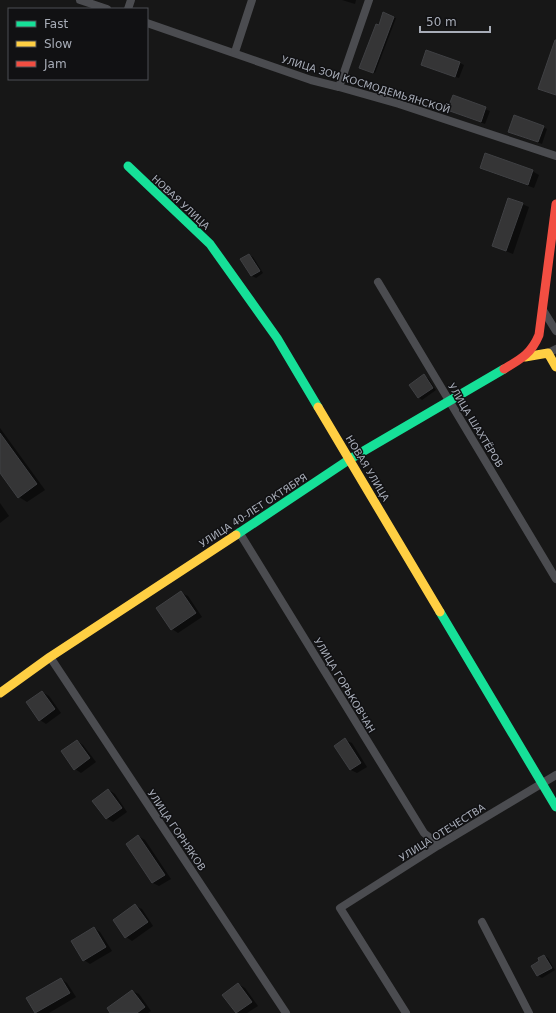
<svg xmlns="http://www.w3.org/2000/svg" width="556" height="1013" font-family="'DejaVu Sans',sans-serif">
  <style>
    .shadow { fill: #0007 }
    .building { fill: #353536; stroke: #3f4043 }
    .lines { fill: none; stroke-linecap: round; stroke-linejoin: round }
    .street { stroke: #4b4c50; stroke-width: 8 }
    .fast { stroke: #16e098; stroke-width: 9 }
    .slow { stroke: #ffcf43; stroke-width: 9 }
    .jam { stroke: #f24e42; stroke-width: 9 }
    .labels { text-anchor: middle; stroke-width: 3; stroke-linejoin: round; paint-order: stroke }
    .street-label { font-size: 10px; fill: #a8adb8; stroke: #111113 }
  </style>
  <rect width="100%" height="100%" fill="#171717"/>
  <g class="shadow">
    <polygon points="342,0 356,0 355,4"/>
    <polygon points="383,14 396,18 375,73 362,69"/>
    <polygon points="460,63 464,65 459,78 426,67"/>
    <polygon points="453,97 490,111 485,124 453,112"/>
    <polygon points="543,127 547,129 542,144 513,133"/>
    <polygon points="481,167 532,171 539,175 534,188 487,171"/>
    <polygon points="522,204 529,207 513,254 493,246"/>
    <polygon points="249,255 253,257 263,273 256,278 252,276"/>
    <polygon points="424,376 428,378 436,390 422,400 418,397"/>
    <polygon points="0,428 45,490 27,502 19,497 0,471"/>
    <polygon points="0,503 9,516 0,523"/>
    <polygon points="181,593 188,596 202,617 178,633 172,629"/>
    <polygon points="42,692 49,696 61,713 46,724 40,720 27,703"/>
    <polygon points="345,740 352,743 367,767 357,773 351,770 335,746"/>
    <polygon points="77,741 83,745 96,762 81,773 75,769"/>
    <polygon points="109,790 115,794 127,812 113,822 106,818"/>
    <polygon points="138,836 145,840 171,879 159,886 153,883 127,844"/>
    <polygon points="135,906 142,909 153,926 132,941 126,937"/>
    <polygon points="94,928 100,932 112,951 90,964 84,960"/>
    <polygon points="544,956 548,958 555,970 542,978 538,976 532,966 541,961"/>
    <polygon points="61,979 67,983 76,997 49,1013 36,1013 28,999"/>
    <polygon points="238,984 245,988 258,1006 247,1013 236,1013"/>
    <polygon points="132,991 139,994 151,1011 148,1013 111,1013"/>
  </g>
  <g class="building">
    <polygon points="383,12 394,17 373,73 359,68 376,24 379,25"/>
    <polygon points="555,40 556,40 556,95 538,89"/>
    <polygon points="426,50 460,62 455,77 421,65"/>
    <polygon points="453,95 486,107 481,122 447,110"/>
    <polygon points="514,115 544,126 538,142 508,132"/>
    <polygon points="485,153 533,170 528,185 480,168"/>
    <polygon points="508,198 523,203 506,251 492,246"/>
    <polygon points="249,254 260,271 251,276 240,259"/>
    <polygon points="424,374 433,388 418,398 409,385"/>
    <polygon points="0,433 37,484 18,498 0,473"/>
    <polygon points="181,591 196,613 171,630 156,608"/>
    <polygon points="42,691 55,709 39,721 26,702"/>
    <polygon points="345,738 361,763 350,770 334,746"/>
    <polygon points="77,740 90,758 74,770 61,751"/>
    <polygon points="108,789 122,808 106,819 92,801"/>
    <polygon points="138,835 165,875 152,883 126,844"/>
    <polygon points="135,904 148,922 125,938 113,920"/>
    <polygon points="94,927 106,947 83,961 71,941"/>
    <polygon points="544,955 552,968 537,976 531,966 539,961 538,958"/>
    <polygon points="61,978 70,993 35,1013 26,998"/>
    <polygon points="238,983 252,1002 236,1013 222,995"/>
    <polygon points="132,990 145,1007 137,1013 110,1013 107,1008"/>
  </g>
  <g class="lines">
    <g class="street">
      <polyline points="80,0 107,9"/>
      <polyline points="128,9 131,0"/>
      <polyline points="147,23 311,80 339,87 399,104 556,156"/>
      <polyline points="235,52 252,0"/>
      <polyline points="339,87 369,0"/>
      <polyline points="378,282 556,579"/>
      <polyline points="543,310 556,331"/>
      <polyline points="548,353 556,349"/>
      <polyline points="239,532 424,833 439,845"/>
      <polyline points="50,657 286,1013"/>
      <polyline points="482,922 529,1013"/>
      <polyline points="406,1013 340,908 439,845 556,775"/>
    </g>
    <g class="fast">
      <polyline points="128,166 210,244 277,338 318,407"/>
      <polyline points="236,535 350,459 504,369"/>
      <polyline points="440,612 556,807"/>
    </g>
    <g class="slow">
      <polyline points="525,357 548,353 556,367"/>
      <polyline points="318,407 440,612"/>
      <polyline points="0,693 50,657 236,535"/>
    </g>
    <path class="jam" d="M504 369C521 359 531 354 539 335L556 204"/>
  </g>
  <g class="labels">
    <g class="street-label">
      <text transform="translate(366 84) rotate(17)" y="4">УЛИЦА ЗОИ КОСМОДЕМЬЯНСКОЙ</text>
      <text transform="translate(181 202) rotate(43)" y="4">НОВАЯ УЛИЦА</text>
      <text transform="translate(476 425) rotate(59)" y="4">УЛИЦА ШАХТЁРОВ</text>
      <text transform="translate(368 468) rotate(59)" y="4">НОВАЯ УЛИЦА</text>
      <text transform="translate(253 510) rotate(-33)" y="4">УЛИЦА 40-ЛЕТ ОКТЯБРЯ</text>
      <text transform="translate(345 685) rotate(59)" y="4">УЛИЦА ГОРЬКОВЧАН</text>
      <text transform="translate(177 830) rotate(56)" y="4">УЛИЦА ГОРНЯКОВ</text>
      <text transform="translate(442 832) rotate(-32)" y="4">УЛИЦА ОТЕЧЕСТВА</text>
    </g>
  </g>
  <rect x="8" y="8" width="140" height="72" fill="#111113" stroke="#4d4f55"/>
  <rect x="16" y="21" width="20" height="6" fill="#16e098" stroke="#4d4f55"/>
  <text x="44" y="28" font-size="12" fill="#a8adb8">Fast</text>
  <rect x="16" y="41" width="20" height="6" fill="#ffcf43" stroke="#4d4f55"/>
  <text x="44" y="48" font-size="12" fill="#a8adb8">Slow</text>
  <rect x="16" y="61" width="20" height="6" fill="#f24e42" stroke="#4d4f55"/>
  <text x="44" y="68" font-size="12" fill="#a8adb8">Jam</text>
  <path d="M420 26v6h70v-6" fill="none" stroke="#a8adb8" stroke-width="2"/>
  <text x="426" y="26" font-size="12" fill="#a8adb8" stroke="#111113" stroke-width="3" paint-order="stroke">50 m</text>
</svg>
